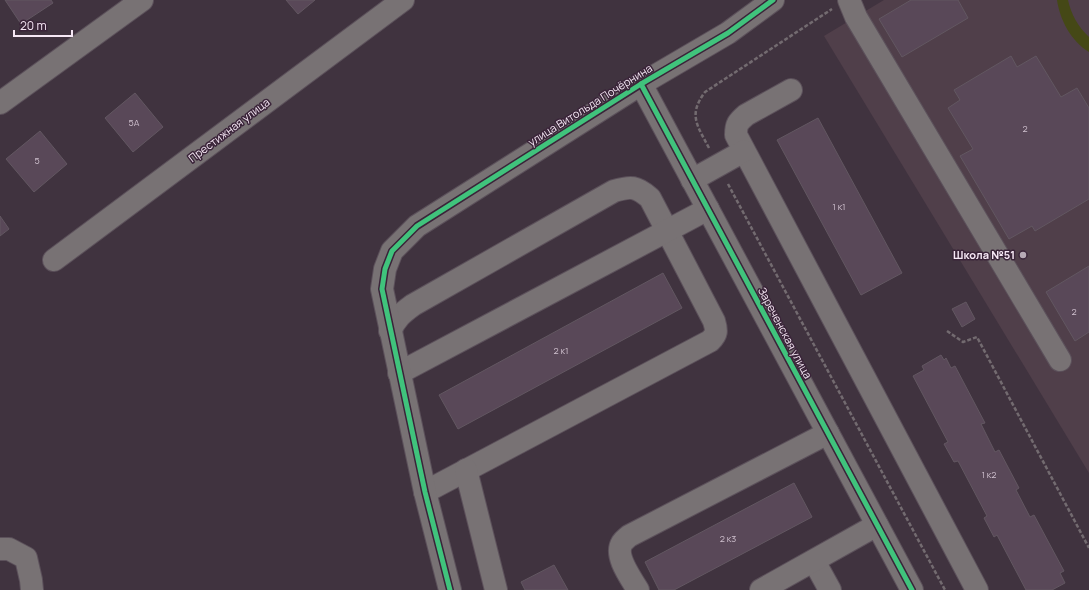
<svg xmlns="http://www.w3.org/2000/svg" width="1089" height="590" font-family="Manrope,sans-serif">
  <style>
    .education { fill: #503f4a }
    .green { fill: #454816 }
    .building { fill: #594858; stroke: #625761 }
    .lines { fill: none; stroke-linecap: round; stroke-linejoin: round }
    .minor-casing { stroke: #5c515b; stroke-width: 24 }
    .path { stroke: #736b70; stroke-width: 2.5; stroke-dasharray: 4 2; stroke-linecap: butt }
    .minor { stroke: #787274; stroke-width: 22 }
    .cycleway-casing { stroke: #3a2439; stroke-width: 8 }
    .cycleway { stroke: #40c37c; stroke-width: 5 }
    .poi-dot { fill: #b6a9b5; stroke: #3a2439; stroke-width: 1.5 }
    .labels { text-anchor: middle; stroke-width: 3; stroke-linejoin: round; paint-order: stroke }
    .number-label { font-size: 9px; fill: #cfc0ce }
    .street-label { font-size: 11px; fill: #f6e8f5; stroke: #3a2439 }
    .poi-label { font-size: 11px; font-weight: bold; fill: #f6e8f5; stroke: #3a2439; text-anchor: end }
  </style>
  <rect width="100%" height="100%" fill="#40333f"/>
  <polygon class="education" points="884,0 1089,0 1089,473 824,36"/>
  <path class="green" d="M1057 0H1068C1071 14 1078 27 1089 37V52C1071 41 1060 20 1057 0Z"/>
  <g class="building">
    <polygon points="5,0 51,0 53,3 21,24"/>
    <polygon points="286,0 315,0 298,14"/>
    <polygon points="911,0 958,0 968,18 902,57 879,19"/>
    <polygon points="1011,56 1017,67 1036,56 1061,97 1077,88 1089,108 1089,199 1035,231 1032,226 1009,239 960,156 973,149 948,108 960,100 954,90"/>
    <polygon points="135,93 163,127 133,152 105,118"/>
    <polygon points="818,118 902,273 861,295 777,140"/>
    <polygon points="40,131 67,164 34,192 6,159"/>
    <polygon points="0,216 9,229 0,236"/>
    <polygon points="1089,266 1089,332 1075,341 1046,292"/>
    <polygon points="663,273 682,308 458,429 439,395"/>
    <polygon points="966,302 975,319 962,327 952,309"/>
    <polygon points="941,355 944,360 946,358 951,368 955,366 985,423 981,424 995,452 999,450 1019,488 1016,490 1030,517 1034,515 1064,571 1060,573 1065,583 1052,590 1026,590 997,535 994,537 984,518 987,516 958,461 954,462 944,444 948,442 913,376 924,370 922,366"/>
    <polygon points="794,483 812,517 674,590 659,590 645,562"/>
    <polygon points="554,565 568,590 525,590 521,582"/>
  </g>
  <g class="lines">
    <defs>
      <g id="minor">
        <polyline points="849,0 856,17 1060,360"/>
        <polyline points="641,84 912,590"/>
        <path d="M791 90 746 115C738 122 736 124 736 135L977 590"/>
        <polyline points="0,103 142,0"/>
        <polyline points="692,180 744,151"/>
        <polyline points="54,260 403,0"/>
        <path d="M390 331C396 318 402 313 413 305L614 191C631 186 636 186 650 198L714 321C717 331 717 334 710 341L425 492"/>
        <polyline points="399,373 708,209"/>
        <polyline points="466,470 496,590"/>
        <polyline points="0,549 9,549 26,558 31,580 32,590"/>
        <polyline points="814,561 830,590"/>
        <polyline points="450,590 425,492 382,289 385,269 392,251 417,226 641,84 728,33 773,0"/>
        <path d="M638 590C631 578 614 556 622 543 624 540 627 538 629 536L828 433"/>
        <polyline points="761,590 877,525"/>
      </g>
    </defs>
    <use href="#minor" class="minor-casing"/>
    <g class="path">
      <path d="M709 148C697 125 688 115 705 92L832 9"/>
      <polyline points="728,184 945,590"/>
      <polyline points="947,331 963,342 977,337 1089,548"/>
    </g>
    <use href="#minor" class="minor"/>
    <defs>
      <g id="cycleway">
        <polyline points="641,84 912,590"/>
        <polyline points="450,590 425,492 382,289 385,269 392,251 417,226 641,84 728,33 773,0"/>
      </g>
    </defs>
    <use href="#cycleway" class="cycleway-casing"/>
    <use href="#cycleway" class="cycleway"/>
  </g>
  <circle class="poi-dot" cx="1023" cy="255" r="4"/>
  <g class="labels">
    <g class="number-label">
      <text x="134" y="126">5А</text>
      <text x="1025" y="132">2</text>
      <text x="37" y="164">5</text>
      <text x="839" y="210">1 к1</text>
      <text x="1074" y="315">2</text>
      <text x="561" y="354">2 к1</text>
      <text x="989" y="478">1 к2</text>
      <text x="728" y="542">2 к3</text>
    </g>
    <g class="street-label">
      <text transform="translate(590 105) rotate(-32)" y="4">улица Витольда Почёрнина</text>
      <text transform="translate(229 130) rotate(-37)" y="4">Престижная улица</text>
      <text transform="translate(785 333) rotate(62)" y="4">Зареченская улица</text>
    </g>
    <g class="poi-label">
      <text x="1015" y="259">Школа №51</text>
    </g>
  </g>
  <path d="M14 30v6h58v-6" fill="none" stroke="#f6e8f5" stroke-width="2"/>
  <text x="20" y="30" font-size="12" fill="#f6e8f5" stroke="#3a2439" stroke-width="3" paint-order="stroke">20 m</text>
</svg>
